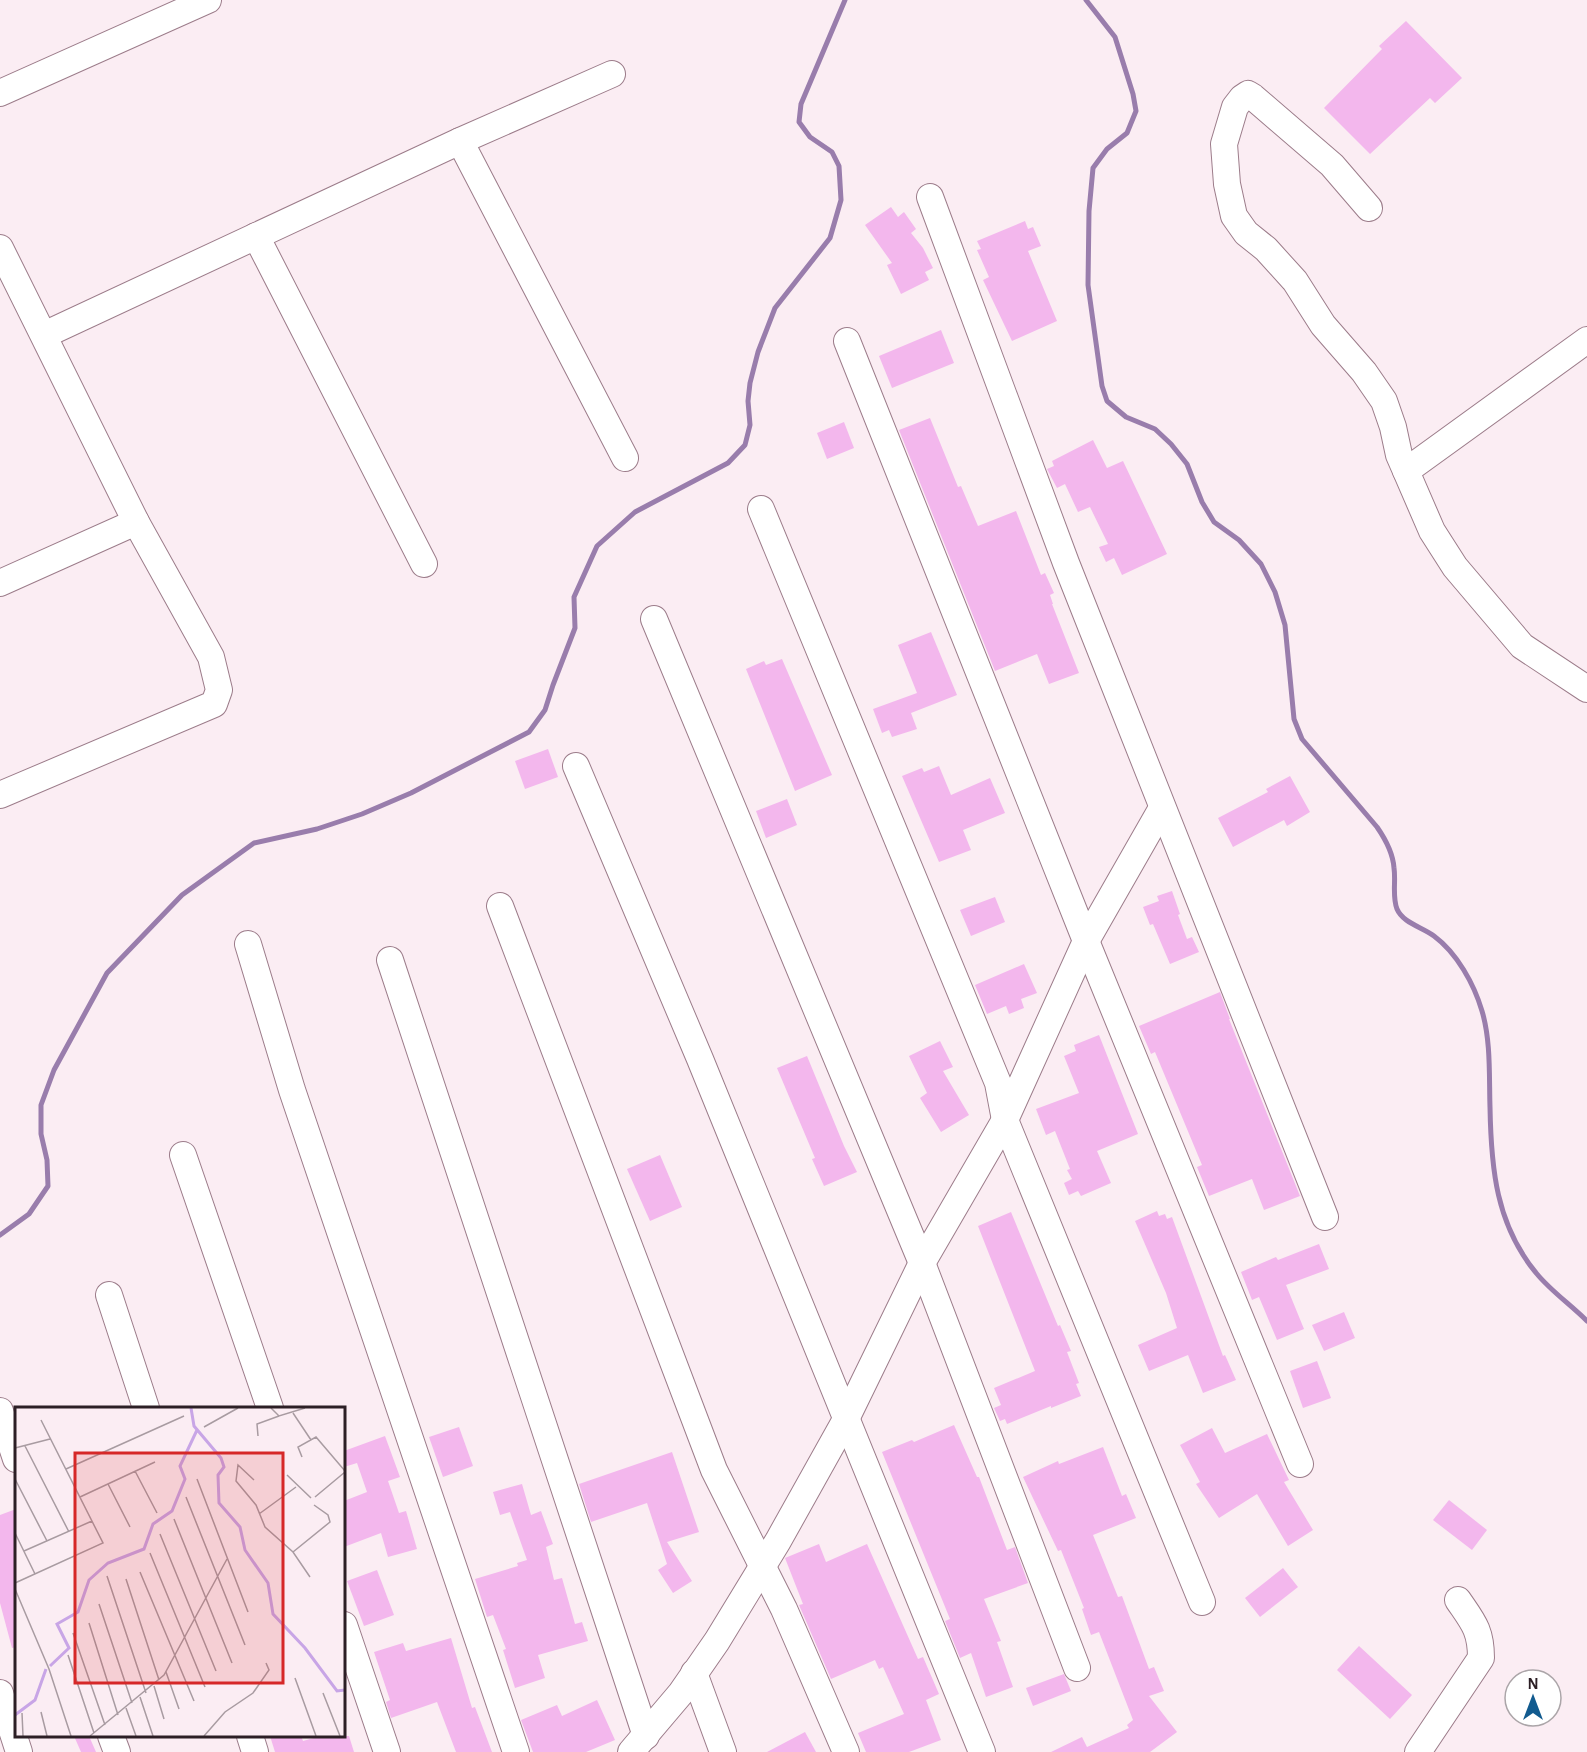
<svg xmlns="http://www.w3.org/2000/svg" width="1587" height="1752" font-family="'Alegreya Sans',sans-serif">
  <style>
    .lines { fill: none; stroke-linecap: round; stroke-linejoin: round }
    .stream { stroke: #997dac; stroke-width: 5 }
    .building { fill: #f3b7ed }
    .minor-casing { stroke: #9c7c8a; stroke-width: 28 }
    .minor { stroke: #fff; stroke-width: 26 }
    .inset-river { fill: none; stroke: #c8a5e6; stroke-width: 3 }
    .inset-road { fill: none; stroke: #a89ba1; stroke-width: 1.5 }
    .view { fill: #d62828; fill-opacity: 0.15; stroke: #d62828; stroke-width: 3 }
    .inset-edge { fill: none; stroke: #2c1f25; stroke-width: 3 }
  </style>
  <rect width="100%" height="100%" fill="#fbedf3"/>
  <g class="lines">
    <g class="stream">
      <path d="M1086 0 1115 37 1133 94 1136 111 1127 133 1107 149 1093 168 1089 211 1088 285 1102 386 1107 401 1126 417 1155 429 1171 444 1187 464 1202 502 1214 522 1239 540 1261 564 1275 592 1285 625 1294 719 1302 739 1377 827C1386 840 1393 853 1394 868 1396 881 1392 897 1397 909 1403 923 1422 927 1434 936 1457 953 1474 984 1482 1011 1491 1041 1489 1076 1490 1107 1491 1168 1496 1225 1537 1274 1551 1291 1571 1305 1587 1321"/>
      <polyline points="0,1235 29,1214 48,1186 47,1160 41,1134 41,1105 54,1070 107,973 182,895 254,843 317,829 362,814 411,793 529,732 545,710 553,685 575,628 574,597 597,546 635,512 728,463 745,445 750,425 748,401 750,383 758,352 775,308 830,238 841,200 839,166 832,152 810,137 799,122 801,104 845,0"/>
    </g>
  </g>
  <g class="building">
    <polygon points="1406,21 1462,78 1435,103 1430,98 1370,154 1324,108 1382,49 1379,46"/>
    <polygon points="891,207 898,217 904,212 916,229 911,233 923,248 933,268 925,272 929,280 901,294 887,265 892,263 865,225"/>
    <polygon points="1025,221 1028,229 1033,227 1041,246 1028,251 1057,321 1012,341 983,280 989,277 977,250 981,249 977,241"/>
    <polygon points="941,330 954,363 892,388 879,356"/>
    <polygon points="930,418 958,487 961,486 978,526 1016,511 1041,575 1045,573 1054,593 1050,595 1053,604 1052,604 1079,673 1049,684 1037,654 995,671 899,430"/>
    <polygon points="844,422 854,448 827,459 817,433"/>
    <polygon points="1093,440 1107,468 1123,461 1167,554 1122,575 1114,558 1106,562 1099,547 1108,544 1090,507 1078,512 1065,484 1057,488 1047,469 1054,466 1052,461"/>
    <polygon points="931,632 957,695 911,713 917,729 892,737 889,730 882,733 873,709 917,693 898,645"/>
    <polygon points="782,659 832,775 795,791 746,669 764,661 766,665"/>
    <polygon points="548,749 558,777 525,789 515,761"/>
    <polygon points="939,766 951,795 990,778 1005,813 963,830 971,850 939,862 902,776 922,768 924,772"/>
    <polygon points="1290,776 1310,812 1287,826 1284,820 1233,847 1218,818 1268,792 1266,789"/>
    <polygon points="787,799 797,825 766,838 756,811"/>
    <polygon points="1172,891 1180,914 1178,915 1187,939 1192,937 1199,952 1170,964 1153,924 1150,925 1143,907 1159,901 1157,896"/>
    <polygon points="995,897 1005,922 971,936 960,910"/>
    <polygon points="1024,964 1037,993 1021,999 1024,1008 1009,1014 1006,1006 987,1014 975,985"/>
    <polygon points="1220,992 1230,1019 1229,1019 1300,1196 1264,1210 1252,1179 1209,1196 1197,1167 1202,1165 1155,1052 1151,1054 1139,1026"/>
    <polygon points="1099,1035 1138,1134 1097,1151 1111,1183 1081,1196 1078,1191 1069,1195 1064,1183 1072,1179 1067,1170 1070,1169 1055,1131 1046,1135 1036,1109 1079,1093 1064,1056 1076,1051 1074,1045"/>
    <polygon points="940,1041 953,1067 943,1071 969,1115 941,1132 920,1098 927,1093 909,1056"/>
    <polygon points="807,1056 844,1146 857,1172 824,1186 812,1159 815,1158 777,1068"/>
    <polygon points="660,1155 682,1207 650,1221 627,1169"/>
    <polygon points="1157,1211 1159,1216 1165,1214 1167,1219 1172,1217 1223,1356 1225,1355 1236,1380 1203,1393 1188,1355 1149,1371 1138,1345 1177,1328 1166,1293 1135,1221"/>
    <polygon points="1011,1212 1058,1326 1060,1325 1071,1351 1067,1352 1079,1383 1076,1384 1081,1396 1051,1408 1051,1406 1007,1424 1005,1419 1000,1421 994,1408 1001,1405 994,1388 1035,1371 978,1226"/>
    <polygon points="1319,1244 1329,1269 1286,1285 1304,1329 1277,1340 1259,1297 1252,1300 1241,1272 1276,1257 1278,1260"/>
    <polygon points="1344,1312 1355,1338 1324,1351 1312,1325"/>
    <polygon points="1317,1361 1331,1398 1303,1408 1290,1371"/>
    <polygon points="954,1425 977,1477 979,1477 1007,1550 1015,1547 1028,1583 984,1599 1001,1641 997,1642 1013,1687 986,1697 971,1653 960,1658 945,1621 950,1619 882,1452 912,1440 914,1442"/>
    <polygon points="459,1427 473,1466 443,1477 429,1437"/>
    <polygon points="1212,1428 1225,1453 1267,1434 1289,1480 1284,1482 1313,1530 1288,1546 1257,1494 1219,1518 1196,1484 1200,1482 1180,1445"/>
    <polygon points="385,1436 400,1477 388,1481 399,1513 406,1511 417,1549 388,1557 381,1533 344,1547 344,1501 367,1492 357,1463 344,1467 344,1451"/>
    <polygon points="1103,1447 1122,1496 1126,1494 1136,1518 1093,1535 1118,1597 1122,1596 1149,1669 1154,1667 1164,1691 1149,1696 1177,1732 1150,1752 1051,1752 1082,1737 1087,1747 1129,1728 1127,1725 1133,1720 1099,1632 1091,1635 1082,1609 1084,1608 1061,1550 1058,1551 1023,1477 1058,1461 1059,1464"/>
    <polygon points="672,1452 699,1532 667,1542 692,1581 673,1593 658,1570 667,1564 647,1503 591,1522 579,1484"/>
    <polygon points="522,1484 531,1515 541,1511 553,1544 546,1547 554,1580 562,1578 575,1624 582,1622 588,1641 538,1655 545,1678 515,1688 503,1650 506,1649 493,1615 487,1617 475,1579 518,1566 517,1563 527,1560 510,1512 500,1515 493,1492"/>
    <polygon points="1449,1500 1487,1530 1472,1550 1433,1520"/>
    <polygon points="16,1509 16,1647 12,1648 0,1603 0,1515"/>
    <polygon points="819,1544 826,1562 867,1544 918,1659 923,1657 939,1694 926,1700 941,1740 909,1752 866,1752 858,1733 904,1714 883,1667 879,1669 875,1660 831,1679 799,1605 803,1604 785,1558"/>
    <polygon points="1283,1568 1298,1587 1260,1617 1245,1598"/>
    <polygon points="377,1570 394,1615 364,1626 347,1581"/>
    <polygon points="451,1638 472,1708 475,1707 492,1752 456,1752 437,1702 391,1718 386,1702 390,1700 374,1652 403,1643 406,1651"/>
    <polygon points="1359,1646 1412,1695 1390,1719 1337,1670"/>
    <polygon points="1064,1674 1071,1691 1033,1706 1026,1688"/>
    <polygon points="597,1700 615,1740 586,1752 533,1752 521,1720 557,1705 562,1716"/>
    <polygon points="805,1732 816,1752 767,1752"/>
    <polygon points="74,1736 89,1736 96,1752 81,1752"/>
    <polygon points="270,1736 301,1736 303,1741 321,1736 349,1736 354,1752 275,1752"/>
  </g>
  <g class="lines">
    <defs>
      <g id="minor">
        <polyline points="0,93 208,0"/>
        <polyline points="460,141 625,458"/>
        <polyline points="930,197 1066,563 1325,1217"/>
        <polyline points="1369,208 1332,165 1253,97 1248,94 1242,98 1235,107 1224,144 1227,184 1234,216 1246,233 1266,249 1295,281 1323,325 1364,372 1384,401 1393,427 1399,455 1406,471 1432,531 1455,567 1522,646 1587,689"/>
        <polyline points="256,236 424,564"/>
        <polyline points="0,248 136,522 211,657 219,690 214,704 0,795"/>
        <polyline points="44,335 460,141 612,74"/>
        <polyline points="847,341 1086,941 1300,1464"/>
        <polyline points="1406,471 1587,340"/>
        <polyline points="761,509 998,1083 1005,1120 1202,1602"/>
        <polyline points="0,583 136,522"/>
        <polyline points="654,619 922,1263 1077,1668"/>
        <polyline points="576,766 700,1059 982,1752"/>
        <polyline points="500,906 714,1470 784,1609 846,1752"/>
        <polyline points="248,944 292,1090 516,1752"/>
        <polyline points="390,960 646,1736"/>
        <polyline points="183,1155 270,1408"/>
        <polyline points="109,1295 146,1408"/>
        <polyline points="0,1411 16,1459"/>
        <polyline points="344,1625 387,1752"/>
        <polyline points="694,1673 723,1752"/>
        <polyline points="0,1693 19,1752"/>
        <polyline points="111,1736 117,1752"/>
        <polyline points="250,1736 255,1752"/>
        <polyline points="631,1752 681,1693 717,1641 778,1541 845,1421 922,1263 1005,1120 1086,941 1162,808"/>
        <path d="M1418 1752 1481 1658C1481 1630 1473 1622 1458 1600"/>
      </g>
    </defs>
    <use href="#minor" class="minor-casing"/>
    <use href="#minor" class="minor"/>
  </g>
  <g transform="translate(15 1407)">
    <rect width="330" height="330" fill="#fbedf3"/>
    <path class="inset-river" d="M176 1 179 19 206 51 209 60 203 68 204 96 225 120 230 143 253 176 258 207 290 241 322 284 330 283M35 259 54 241 42 217 63 205 74 173 93 156 129 142 138 117 157 104 170 72 165 59 182 23M0 308 20 293 31 262"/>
    <path class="inset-road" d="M256 1 264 9 290 1M278 6 296 33M189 20 223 1M243 29 242 17 264 9M10 39 54 125M0 41 35 32M287 50 283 40 301 30 330 64M51 62 169 9M120 64 142 106M272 68 296 91M0 72 32 134M182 72 233 205M239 73 223 58 221 74 241 98 250 120 278 145 295 170M93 77 115 120M65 90 140 55M171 90 230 238M300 90 330 65M244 107 281 80M159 112 217 256M0 126 20 167M145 127 201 264M9 144 77 114M278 145 315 115 313 108 299 98M135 146 190 280M125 165 179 294M92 169 131 286M111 172 144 273M0 176 88 136 26 13M0 182 34 262 56 329M84 197 117 296M74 216 103 308M58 226 90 318M53 248 79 326M151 265 164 302M280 271 301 329M139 279 149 312M308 286 325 329M125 290 138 329M111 301 121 329M26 305 32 329M7 306 8 329M75 329 149 268 212 152M189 329 210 305 238 286 254 263 251 256"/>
    <path class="view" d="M60 46H268V276H60Z"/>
    <rect width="330" height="330" class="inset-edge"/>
  </g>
  <g transform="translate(1533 1698)"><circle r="28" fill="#ffffff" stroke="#aba5a8" stroke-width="1.5"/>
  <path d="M0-4.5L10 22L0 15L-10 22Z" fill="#125b8f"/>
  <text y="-9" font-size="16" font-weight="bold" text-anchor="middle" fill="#2c1f25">N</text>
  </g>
</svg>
